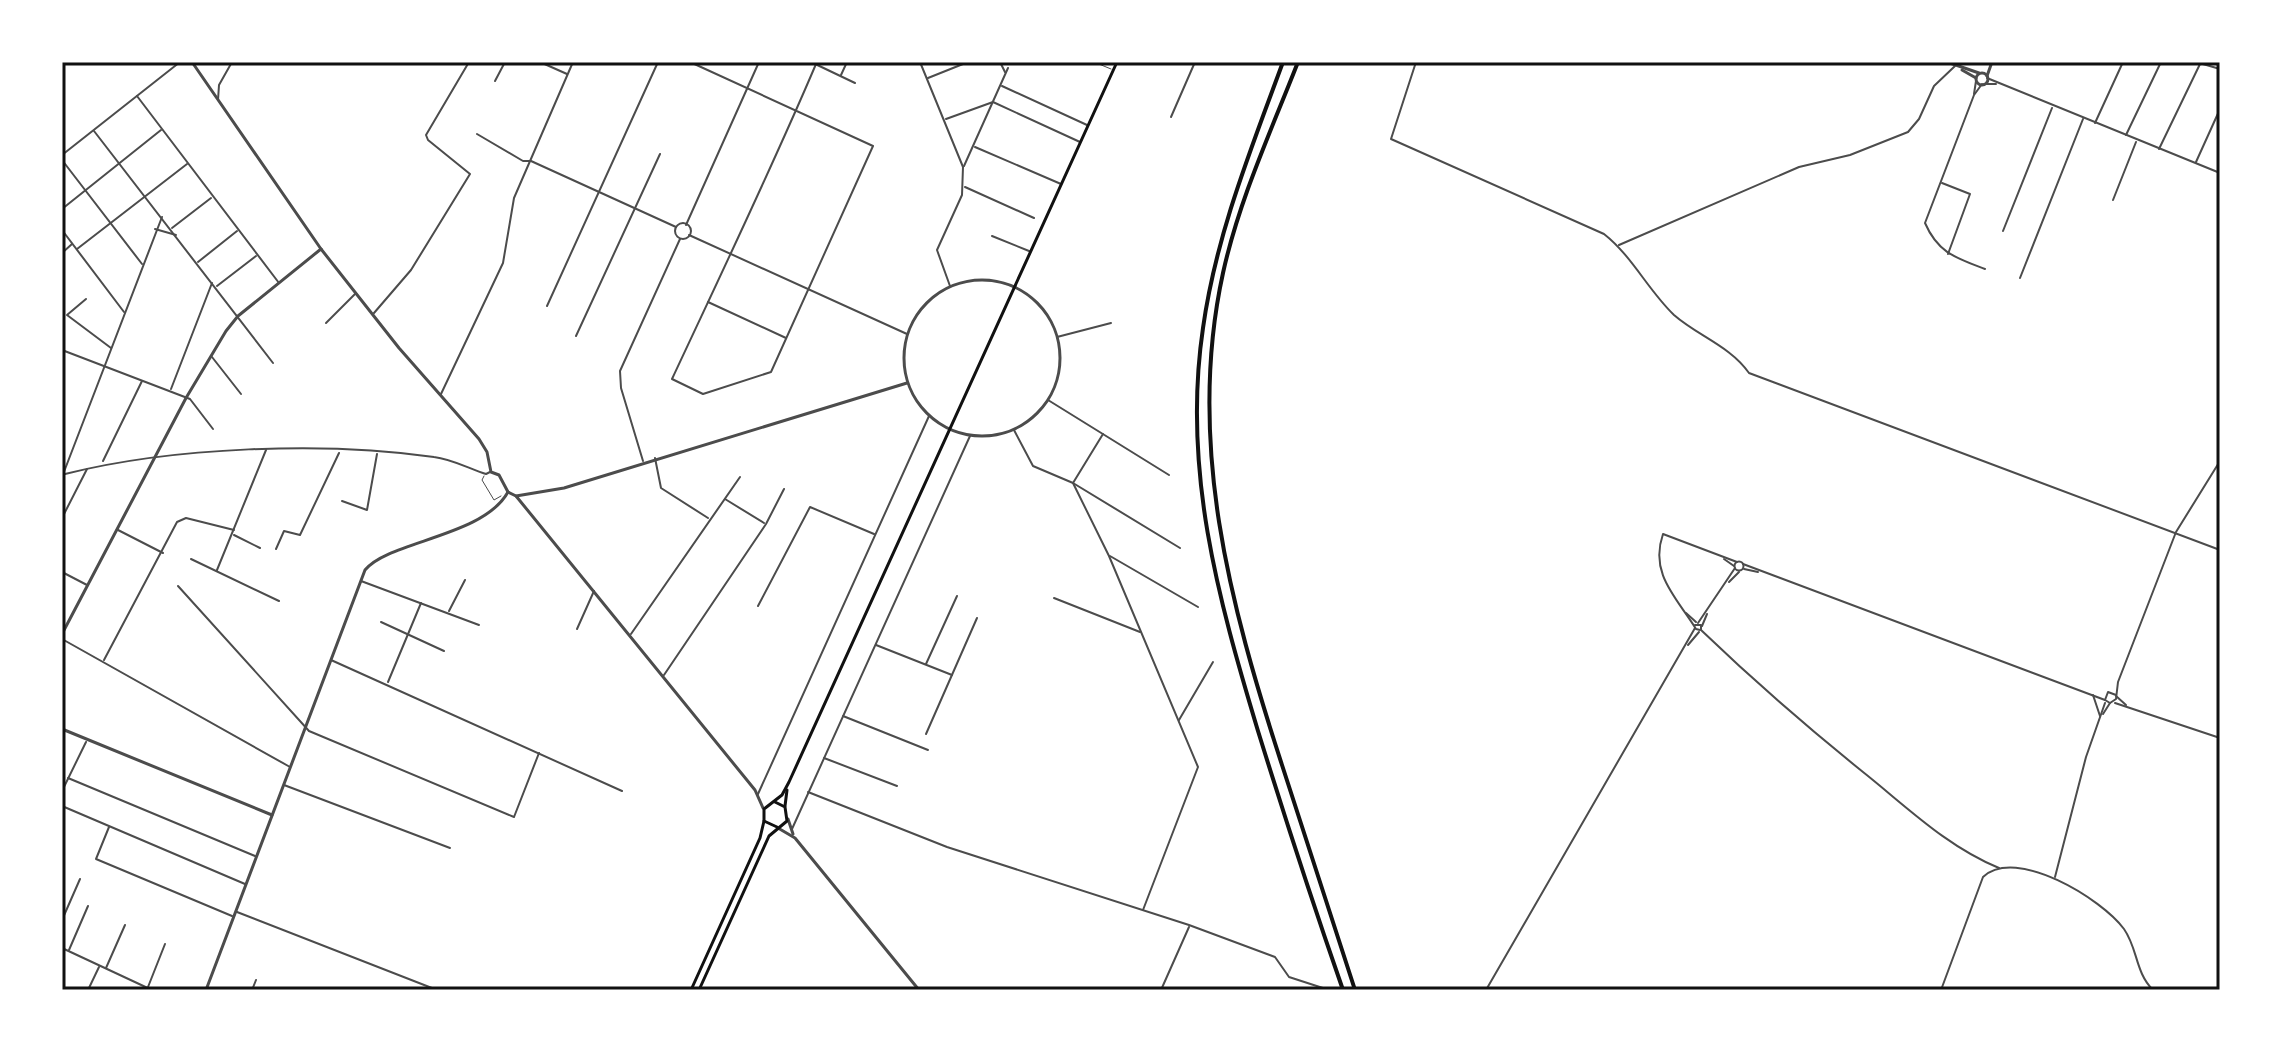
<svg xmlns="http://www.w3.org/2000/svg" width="2282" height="1052" font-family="Signika,sans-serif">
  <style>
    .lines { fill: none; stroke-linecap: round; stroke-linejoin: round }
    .service { stroke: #4c4c4c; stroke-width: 1 }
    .minor { stroke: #4c4c4c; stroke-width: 2 }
    .tertiary { stroke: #4c4c4c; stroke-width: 3 }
    .secondary { stroke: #111; stroke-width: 3 }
    .motorway { stroke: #111; stroke-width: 4 }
    .neatline { fill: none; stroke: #111; stroke-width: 3 }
  </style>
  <rect width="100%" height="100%" fill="#fff"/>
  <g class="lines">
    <g class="service">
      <polyline points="1094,62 1111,69"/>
      <polyline points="484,476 482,480 494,500 501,496"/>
    </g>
    <g class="minor">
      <polyline points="540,62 567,74"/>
      <path d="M690 62 873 146 771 372 703 394 672 379C721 274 771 170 816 64"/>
      <polyline points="811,62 855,83"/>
      <polyline points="920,62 963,167 962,195 937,250 950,286"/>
      <polyline points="1000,62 1005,72"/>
      <path d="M1416 62 1391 139 1604 234C1632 256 1648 290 1674 315 1698 336 1730 346 1749 373L2220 550"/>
      <polyline points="2196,62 2220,69"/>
      <polyline points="841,75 847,62"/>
      <polyline points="928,78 968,62"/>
      <polyline points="1987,78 2220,173"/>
      <polyline points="495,81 505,62"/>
      <path d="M1982 84 1974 95 1925 223C1938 253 1956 258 1985 269"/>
      <polyline points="1984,84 1996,84"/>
      <polyline points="1002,86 1087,125"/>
      <polyline points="1974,94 1976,81"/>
      <polyline points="137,96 279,283"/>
      <polyline points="218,100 219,85 232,62"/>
      <polyline points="1171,117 1195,62"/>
      <polyline points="946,119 993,102 1080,142"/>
      <polyline points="2095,123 2123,62"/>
      <polyline points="94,131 273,363"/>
      <polyline points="477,134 523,161 531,161 676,227"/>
      <polyline points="2126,135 2161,62"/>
      <polyline points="975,147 1061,184"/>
      <polyline points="2159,149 2200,64"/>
      <polyline points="62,155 180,62"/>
      <polyline points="62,160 142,264"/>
      <polyline points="2196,162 2220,109"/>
      <polyline points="964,166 1008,68"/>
      <polyline points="1942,183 1970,194 1948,254"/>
      <polyline points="965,187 1034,218"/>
      <polyline points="2113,200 2136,142"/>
      <polyline points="62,209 161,130"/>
      <circle cx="683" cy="231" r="8"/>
      <polyline points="686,225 759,62"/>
      <polyline points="172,228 211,198"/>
      <polyline points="155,229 176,235"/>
      <polyline points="62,230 124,312"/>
      <polyline points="2003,231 2052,108"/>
      <polyline points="689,235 907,334"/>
      <polyline points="992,236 1029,251"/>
      <polyline points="1619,245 1799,167 1850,155 1908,132 1919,119 1934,86 1955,66"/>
      <polyline points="77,249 187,164"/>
      <polyline points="62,253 72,244"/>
      <polyline points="198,262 237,231"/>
      <polyline points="2020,278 2083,119"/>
      <polyline points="217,286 256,256"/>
      <polyline points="86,299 67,315 111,348"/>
      <polyline points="708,302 786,338"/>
      <polyline points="547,306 658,62"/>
      <polyline points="374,313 411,270 470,174 428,140 426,135 469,62"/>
      <polyline points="326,323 355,294"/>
      <polyline points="576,336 660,154"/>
      <polyline points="1057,337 1111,323"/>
      <polyline points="62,350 190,399 213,429"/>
      <polyline points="212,357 241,394"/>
      <polyline points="171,389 212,283"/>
      <polyline points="441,394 503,263 514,198 573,62"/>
      <polyline points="1048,400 1169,475"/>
      <polyline points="1014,430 1033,466 1073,483 1180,548"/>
      <polyline points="1103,434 1073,483 1109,556 1198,767 1143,910"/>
      <polyline points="655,458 661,488 708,518"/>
      <polyline points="103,461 142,381"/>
      <polyline points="643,461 621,388 620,371 680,239"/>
      <path d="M65 474C172 447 325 441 434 457 452 459 470 469 486 474L490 472"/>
      <polyline points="62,477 162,217"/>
      <polyline points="725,499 764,523"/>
      <polyline points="342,501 367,510 377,454"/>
      <polyline points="62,518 87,469"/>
      <polyline points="118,530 163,553"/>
      <polyline points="234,535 260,548"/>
      <polyline points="276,549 284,531 300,535 339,453"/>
      <polyline points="1110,556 1198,607"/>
      <polyline points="191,559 279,601"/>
      <polyline points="1724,559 1734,566"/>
      <circle cx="1739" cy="566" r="4.5"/>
      <polyline points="1743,564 2105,700"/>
      <polyline points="1744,569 1758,572"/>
      <polyline points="217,570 266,450"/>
      <polyline points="62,572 87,585"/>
      <polyline points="361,581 479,625"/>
      <polyline points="1729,582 1739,572"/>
      <polyline points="178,586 309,731 514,817 539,753"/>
      <polyline points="1054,598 1140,632"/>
      <polyline points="758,606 810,507 874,534"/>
      <polyline points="449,611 465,580"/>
      <polyline points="1686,613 1696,622"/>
      <polyline points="381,622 444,651"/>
      <polyline points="1698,623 1735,568"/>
      <path d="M1695 625H1701V630C1753 680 1807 727 1863 772 1907 807 1946 846 1999 868"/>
      <polyline points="1702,626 1707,614"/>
      <polyline points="577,629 594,591"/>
      <path d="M1700 630 1696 629C1677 598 1649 574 1663 534L1737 562"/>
      <polyline points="631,634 740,477"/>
      <polyline points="62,639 290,767"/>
      <polyline points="876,645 952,675"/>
      <polyline points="1688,645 1699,632"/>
      <polyline points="104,660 177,522 186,518 234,530"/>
      <polyline points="331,660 622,791"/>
      <polyline points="926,664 957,596"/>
      <polyline points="664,675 766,524 784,489"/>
      <polyline points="388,682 421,603"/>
      <polyline points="2093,695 2100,716"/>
      <polyline points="2116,695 2108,692 2105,700 2110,703 2116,699 2118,682 2176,532 2220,461"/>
      <polyline points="2116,696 2126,705"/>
      <polyline points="2115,703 2220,738"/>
      <polyline points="2103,714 2110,703"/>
      <polyline points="843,716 928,750"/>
      <polyline points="1179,720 1213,662"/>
      <polyline points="926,734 977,618"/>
      <polyline points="824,758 897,786"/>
      <polyline points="68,778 255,856"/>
      <polyline points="284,785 450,848"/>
      <polyline points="62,791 86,742"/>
      <polyline points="808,792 947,847 1189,925 1275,957 1289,977 1329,990"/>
      <polyline points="758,794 929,416"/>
      <polyline points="62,806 245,884"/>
      <polyline points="109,827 96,859 232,916"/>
      <polyline points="792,829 970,436"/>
      <polyline points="2055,877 2086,757 2105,703"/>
      <polyline points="237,912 437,990"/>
      <polyline points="62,920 80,879"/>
      <polyline points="62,948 152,990"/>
      <polyline points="69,950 88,906"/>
      <polyline points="106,968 125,925"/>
      <polyline points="148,987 165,944"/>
      <polyline points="88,990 99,967"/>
      <polyline points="252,990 256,980"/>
      <polyline points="1161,990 1189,927"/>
      <polyline points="1486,990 1695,628"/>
      <path d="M1941 990 1983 877C2016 846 2102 899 2124 929 2138 949 2135 972 2153 990"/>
    </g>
    <g class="tertiary">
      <polyline points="192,62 321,249 399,348 479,439 487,452 491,472 499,475 508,492"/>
      <polyline points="1947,62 1979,73"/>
      <polyline points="1962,70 1976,78"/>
      <circle cx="1982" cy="79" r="6"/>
      <polyline points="1987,76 1992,62"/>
      <circle cx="982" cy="358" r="78"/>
      <polyline points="508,492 516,496 755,790 763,808"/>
      <polyline points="516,496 564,488 907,383"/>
      <polyline points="62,634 186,398 226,331 238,316 321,249"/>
      <polyline points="62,729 272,815"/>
      <polyline points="788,819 793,834"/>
      <polyline points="778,828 795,838 919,990"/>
      <path d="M206 990 365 570C388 541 483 537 508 492"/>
    </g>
    <g class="secondary">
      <polyline points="785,806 787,790"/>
      <polyline points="777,827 764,821 764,809 782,795 789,782 1117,62"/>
      <polyline points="691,990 760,838 764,821"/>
      <polyline points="699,990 769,836 787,821 785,807 775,802"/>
    </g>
    <g class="motorway">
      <path d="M1283 62C1251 149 1216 235 1203 328 1182 469 1218 598 1258 731 1285 818 1313 904 1343 990"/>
      <path d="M1298 62C1271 131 1239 200 1223 273 1186 442 1230 605 1282 765 1306 840 1330 915 1355 990"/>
    </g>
  </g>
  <rect width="2282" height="1052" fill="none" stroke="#ffffff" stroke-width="128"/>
  <rect x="64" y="64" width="2154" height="924" class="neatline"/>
</svg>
